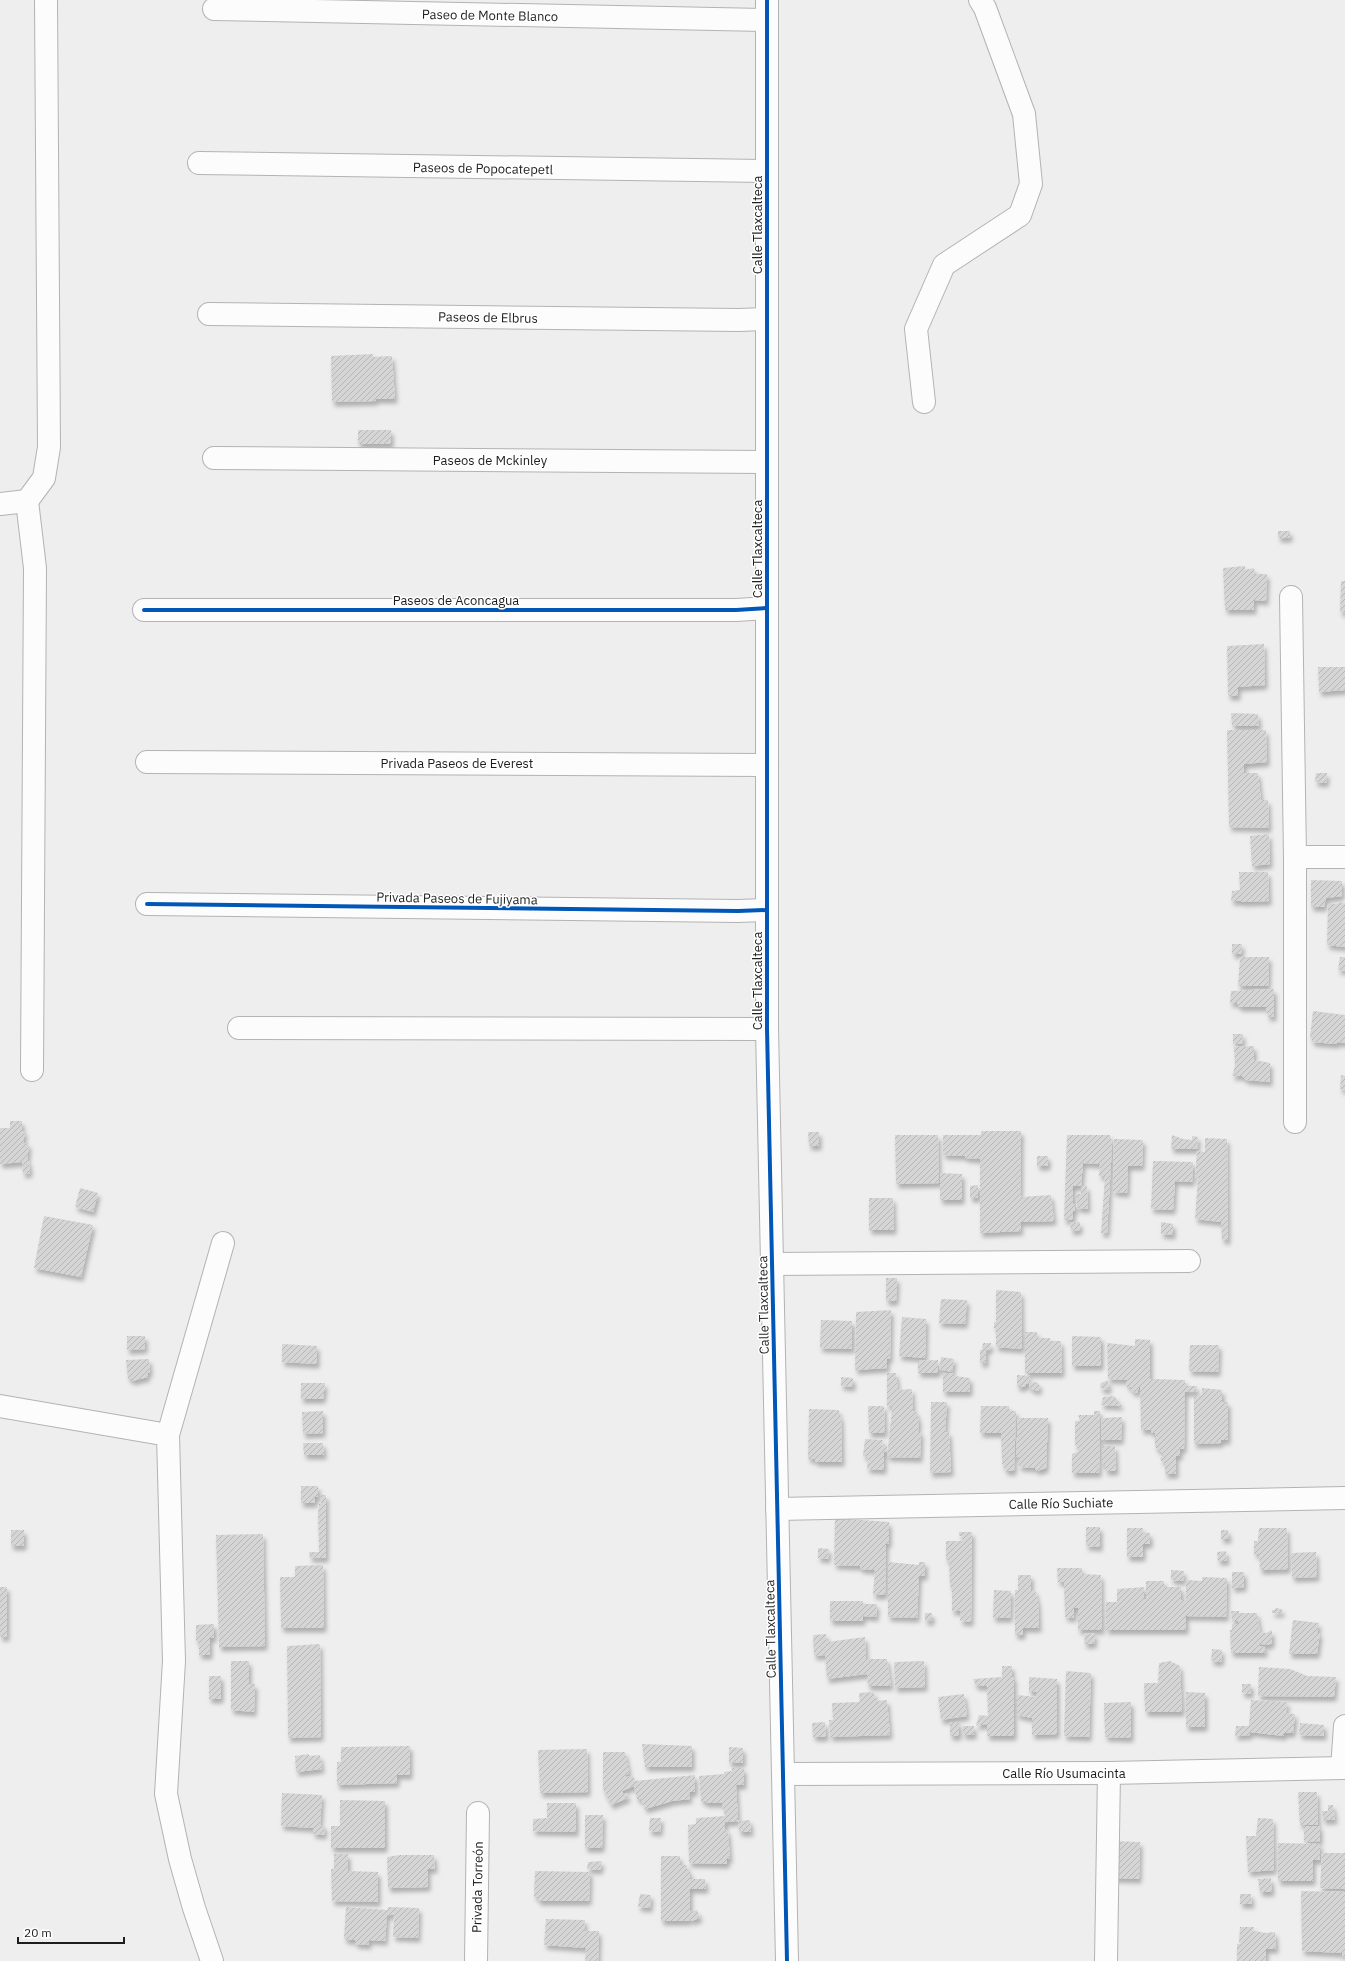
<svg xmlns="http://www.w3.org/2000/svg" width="1345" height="1961" font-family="'IBM Plex Sans',sans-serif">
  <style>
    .building { fill: url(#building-hatch); filter: url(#shadow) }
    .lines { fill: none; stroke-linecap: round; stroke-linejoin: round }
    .minor-casing { stroke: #b3b3b3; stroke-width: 24 }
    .minor { stroke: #fcfcfc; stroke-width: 22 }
    .cycleway-casing { stroke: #fff; stroke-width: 6 }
    .cycleway { stroke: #0057b8; stroke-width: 4 }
    .labels { text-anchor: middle; stroke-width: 3; stroke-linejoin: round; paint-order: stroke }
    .street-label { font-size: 13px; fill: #1d1d1d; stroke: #fff }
  </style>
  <defs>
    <pattern id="building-hatch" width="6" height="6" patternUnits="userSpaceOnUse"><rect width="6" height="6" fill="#d5d5d5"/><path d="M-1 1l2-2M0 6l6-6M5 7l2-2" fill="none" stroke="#b6b6b6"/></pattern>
    <filter id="shadow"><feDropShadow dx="2.5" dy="4.5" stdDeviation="2" flood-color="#0004"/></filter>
  </defs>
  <rect width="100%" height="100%" fill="#eee"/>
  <g class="building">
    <polygon points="373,354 373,357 392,356 395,399 375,399 376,401 332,402 331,356"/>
    <rect x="358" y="430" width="33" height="14"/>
    <rect x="1278" y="531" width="12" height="7"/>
    <polygon points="1245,566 1245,570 1254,568 1255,574 1267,574 1266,601 1254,600 1254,610 1225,610 1223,568"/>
    <polygon points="1341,581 1345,581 1345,613 1340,612"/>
    <polygon points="1264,644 1265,685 1238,687 1238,696 1228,696 1227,646"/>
    <polygon points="1318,667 1345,667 1345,690 1319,692"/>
    <polygon points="1231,713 1258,714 1259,726 1232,726"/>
    <polygon points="1227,730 1266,730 1267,762 1244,764 1244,773 1258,773 1261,800 1268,800 1269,828 1229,827"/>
    <polygon points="1316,773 1327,773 1326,783 1315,782"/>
    <polygon points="1269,834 1270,864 1252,866 1250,836"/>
    <polygon points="1239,872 1268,872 1269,901 1241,902 1241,901 1231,901 1232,891 1240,890"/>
    <polygon points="1311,880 1342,881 1342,896 1326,898 1324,907 1311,907"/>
    <polygon points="1339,902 1345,903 1345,947 1327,945 1328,904 1338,904"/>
    <polygon points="1232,944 1242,944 1241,954 1232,954"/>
    <polygon points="1240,957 1269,957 1268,986 1238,986"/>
    <polygon points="1340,957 1345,957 1345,971 1338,970"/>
    <polygon points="1274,989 1274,1017 1268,1017 1266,1007 1239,1007 1237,1003 1230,1003 1231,991"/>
    <polygon points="1313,1011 1345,1015 1345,1043 1337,1042 1336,1044 1312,1042 1312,1038 1310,1038"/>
    <polygon points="1233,1034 1243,1034 1242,1044 1233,1044"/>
    <polygon points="1254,1046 1254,1060 1270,1063 1270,1082 1246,1080 1242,1076 1232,1076 1235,1066 1234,1047"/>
    <polygon points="1341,1075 1345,1076 1345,1090 1340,1089"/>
    <polygon points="10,1121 22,1121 22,1131 25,1131 23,1144 29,1143 27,1162 29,1161 30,1173 23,1174 22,1162 0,1164 0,1128 10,1128"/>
    <polygon points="981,1131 1021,1131 1020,1220 1021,1197 1051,1195 1054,1221 1020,1222 1021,1231 980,1233 980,1159 965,1158 965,1156 943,1155 943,1135 981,1135"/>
    <polygon points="808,1132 819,1132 819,1146 809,1146"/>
    <polygon points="895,1135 938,1135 939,1183 896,1184"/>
    <polygon points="1067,1135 1110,1135 1112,1145 1107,1233 1101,1233 1105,1176 1099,1176 1100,1164 1083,1163 1081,1186 1087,1186 1088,1209 1077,1208 1076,1194 1081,1194 1081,1186 1073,1186 1073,1204 1075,1204 1075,1211 1073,1211 1073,1220 1064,1220"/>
    <polygon points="1172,1135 1183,1139 1192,1140 1192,1136 1198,1137 1197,1149 1171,1149"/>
    <polygon points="1205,1138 1227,1139 1228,1240 1222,1240 1221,1222 1195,1219 1198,1178 1195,1178 1197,1151 1205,1152"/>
    <polygon points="1114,1139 1143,1140 1142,1166 1128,1166 1127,1193 1113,1192"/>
    <rect x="1037" y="1156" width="11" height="10"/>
    <polygon points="1153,1161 1193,1162 1192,1182 1175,1181 1173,1210 1151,1209"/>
    <polygon points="940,1173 962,1174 962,1200 940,1200"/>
    <polygon points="978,1185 978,1198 970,1198 970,1186"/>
    <polygon points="80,1188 98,1193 93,1212 75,1207"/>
    <polygon points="869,1198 893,1198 894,1230 869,1230"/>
    <polygon points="44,1216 93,1225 81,1277 34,1268"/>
    <polygon points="1080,1222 1080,1230 1071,1231 1070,1223"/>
    <polygon points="1161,1222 1173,1224 1173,1235 1161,1234"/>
    <polygon points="886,1278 897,1278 896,1301 886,1301"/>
    <polygon points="996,1290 1021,1292 1022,1349 996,1347 996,1328 994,1328 994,1322 996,1322"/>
    <polygon points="941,1299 967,1300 965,1324 939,1323"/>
    <polygon points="891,1310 890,1359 887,1359 887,1368 855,1370 856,1312"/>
    <polygon points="902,1317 926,1319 925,1358 899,1356"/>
    <polygon points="821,1320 852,1321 852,1349 820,1348"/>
    <polygon points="1025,1332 1037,1332 1037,1338 1050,1338 1050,1341 1061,1341 1062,1373 1025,1373"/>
    <polygon points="127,1336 145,1336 145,1349 127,1350"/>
    <polygon points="1072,1336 1101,1337 1101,1366 1072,1366"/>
    <polygon points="1135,1339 1150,1340 1150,1379 1185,1380 1185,1386 1197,1386 1196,1392 1185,1392 1184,1449 1180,1449 1180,1456 1176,1456 1176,1474 1165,1474 1165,1461 1161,1461 1160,1458 1163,1456 1163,1453 1155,1447 1155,1433 1151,1433 1151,1430 1141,1430 1140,1384 1137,1393 1131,1391 1131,1387 1127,1387 1126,1382 1128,1380 1108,1379 1107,1343 1135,1346"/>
    <polygon points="983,1343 991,1343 990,1349 986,1350 986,1363 980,1363 980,1350 982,1350"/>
    <polygon points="282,1344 317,1346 317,1364 282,1362"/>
    <polygon points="1190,1345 1219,1345 1218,1372 1189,1371"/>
    <polygon points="941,1357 954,1359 952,1372 939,1369"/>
    <polygon points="149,1359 150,1372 147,1373 148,1377 132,1381 132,1379 128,1379 126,1360"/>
    <polygon points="938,1360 938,1373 918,1373 918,1361"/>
    <polygon points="887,1373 896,1373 898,1390 912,1389 913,1411 917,1412 917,1418 919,1418 918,1432 921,1432 920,1458 887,1457 892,1410 892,1406 887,1406"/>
    <polygon points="943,1373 954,1373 954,1376 970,1378 970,1392 943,1392"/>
    <polygon points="1017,1375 1030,1376 1028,1381 1030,1383 1037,1382 1040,1386 1038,1391 1029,1388 1029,1384 1026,1384 1024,1387 1017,1387"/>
    <polygon points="841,1377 853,1378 853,1387 841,1386"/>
    <polygon points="1108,1380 1109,1389 1104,1390 1100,1387 1101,1383"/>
    <polygon points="301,1383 325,1383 323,1399 301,1399"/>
    <polygon points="1202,1388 1222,1390 1222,1402 1228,1402 1228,1440 1221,1440 1221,1443 1194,1444 1194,1397 1196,1395 1202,1395"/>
    <polygon points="1114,1396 1122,1406 1101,1405 1103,1397"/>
    <polygon points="931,1402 947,1402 945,1432 949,1432 951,1472 930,1473"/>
    <polygon points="868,1406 884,1406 885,1433 869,1433"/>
    <polygon points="981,1406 1009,1406 1009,1411 1016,1411 1014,1471 1006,1471 1002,1463 1001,1433 980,1433"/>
    <polygon points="809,1409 839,1410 839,1416 841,1417 842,1462 815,1462 815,1459 808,1459"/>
    <polygon points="323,1411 323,1433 303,1434 302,1412"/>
    <polygon points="1094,1411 1100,1411 1099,1473 1072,1473 1072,1454 1079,1451 1075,1444 1075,1421 1080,1421 1078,1415 1094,1415"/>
    <polygon points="1122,1417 1121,1440 1101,1440 1102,1418"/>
    <polygon points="1018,1418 1048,1418 1046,1468 1037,1471 1035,1468 1019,1467 1019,1457 1016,1457"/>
    <polygon points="865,1439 883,1440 882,1446 887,1446 887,1452 884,1452 884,1470 867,1469 868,1457 863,1456"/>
    <polygon points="303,1443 323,1443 324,1455 304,1455"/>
    <polygon points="1102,1446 1115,1446 1116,1471 1105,1471 1105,1464 1102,1464"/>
    <polygon points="301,1486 318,1486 318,1497 315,1497 315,1503 301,1503"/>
    <polygon points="321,1495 326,1495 326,1558 310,1558 309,1552 319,1552 318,1514 319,1504 321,1504"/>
    <polygon points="835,1518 889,1522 889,1544 886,1543 885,1595 873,1595 875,1570 860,1569 860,1566 834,1565"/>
    <polygon points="1086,1527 1100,1527 1100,1547 1086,1546"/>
    <polygon points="1127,1528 1143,1528 1143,1533 1150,1533 1150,1544 1143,1544 1143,1557 1127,1557"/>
    <polygon points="1259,1528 1287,1528 1288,1569 1260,1570 1259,1554 1254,1554 1254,1541 1258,1541"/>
    <rect x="11" y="1530" width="13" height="16"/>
    <polygon points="1221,1530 1228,1530 1229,1539 1221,1539"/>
    <polygon points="959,1532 972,1532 971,1622 960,1621 961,1611 952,1611 952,1587 950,1587 949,1560 946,1560 946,1541 963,1541 963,1536 959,1536"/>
    <polygon points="263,1534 265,1646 219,1647 216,1535"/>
    <polygon points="818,1548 829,1549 828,1559 818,1558"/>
    <polygon points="1226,1551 1227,1561 1218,1561 1217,1552"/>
    <polygon points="1316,1552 1317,1577 1292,1578 1291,1553"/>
    <polygon points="888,1562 919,1565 919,1562 925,1562 925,1576 919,1576 917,1618 888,1617"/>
    <polygon points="323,1565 324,1628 281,1628 280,1577 295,1577 295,1566"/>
    <polygon points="1057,1568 1082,1568 1082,1574 1101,1575 1102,1630 1078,1630 1078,1608 1074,1608 1074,1618 1065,1617 1064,1582 1058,1582"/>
    <polygon points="1171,1570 1184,1571 1183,1581 1171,1580"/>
    <polygon points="1232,1572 1244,1572 1244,1587 1232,1588"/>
    <polygon points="1018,1575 1031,1575 1031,1590 1035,1590 1038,1603 1039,1628 1023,1628 1023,1635 1015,1635 1015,1590 1018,1590"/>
    <polygon points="1202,1577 1227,1578 1226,1617 1186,1616 1186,1630 1106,1630 1106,1602 1117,1602 1117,1589 1144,1587 1144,1599 1146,1599 1146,1581 1164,1581 1164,1587 1181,1587 1181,1600 1186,1600 1186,1580 1202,1581"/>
    <rect x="0" y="1587" width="7" height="50"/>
    <polygon points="994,1590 1011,1591 1010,1618 993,1618"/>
    <polygon points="830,1601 863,1601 863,1604 877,1604 876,1617 863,1616 863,1621 830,1621"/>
    <polygon points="1275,1608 1282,1609 1282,1613 1272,1613 1272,1610 1275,1610"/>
    <polygon points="1231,1611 1239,1611 1239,1613 1257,1613 1260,1632 1266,1633 1272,1630 1272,1643 1268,1645 1260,1644 1260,1646 1265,1647 1265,1653 1231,1653 1230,1630 1232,1630 1232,1624 1238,1624 1238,1621 1232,1621"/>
    <rect x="925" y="1613" width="7" height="8"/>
    <polygon points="1293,1620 1319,1623 1317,1633 1320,1633 1317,1654 1289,1654"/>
    <polygon points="214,1624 214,1638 210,1638 210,1655 199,1655 199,1641 196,1641 196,1625"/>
    <polygon points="1085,1633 1095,1634 1094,1644 1084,1644"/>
    <polygon points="826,1634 827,1642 865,1637 866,1659 887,1659 891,1686 868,1686 867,1674 827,1679 825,1655 814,1656 813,1635"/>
    <polygon points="320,1644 321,1737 288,1738 287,1646"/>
    <polygon points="1212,1649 1222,1650 1221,1662 1211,1661"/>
    <polygon points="231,1661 249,1661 249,1684 255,1684 254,1712 231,1710"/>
    <polygon points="924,1661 925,1687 895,1688 894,1662"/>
    <polygon points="1170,1661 1180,1666 1182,1712 1145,1712 1144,1683 1158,1683 1159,1663"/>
    <polygon points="1002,1666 1012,1666 1012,1677 1014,1677 1014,1736 987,1736 987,1724 976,1726 979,1715 988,1716 987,1686 976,1686 973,1679 1002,1677"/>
    <polygon points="1259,1667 1290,1669 1307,1676 1336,1677 1334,1697 1258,1696"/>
    <polygon points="1066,1671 1091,1673 1089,1737 1064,1736"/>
    <rect x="209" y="1676" width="12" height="23"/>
    <polygon points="1029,1677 1057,1679 1057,1734 1032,1735 1032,1718 1017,1715 1017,1695 1036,1697 1036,1692 1029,1692"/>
    <polygon points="1242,1684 1251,1684 1251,1694 1242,1693"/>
    <polygon points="874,1692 875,1701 887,1700 890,1735 830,1737 829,1720 833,1720 832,1703 860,1702 859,1693"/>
    <polygon points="1186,1692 1205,1693 1205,1727 1186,1727"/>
    <polygon points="964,1694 967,1716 941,1720 938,1697"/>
    <polygon points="1251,1700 1287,1702 1286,1713 1295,1714 1293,1733 1284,1733 1284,1736 1250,1732 1250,1735 1235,1736 1236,1726 1249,1726"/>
    <polygon points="1131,1702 1131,1738 1105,1737 1104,1703"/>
    <polygon points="825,1722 826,1737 813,1737 812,1723"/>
    <rect x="950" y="1722" width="9" height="14"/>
    <polygon points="1300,1723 1324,1725 1324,1736 1299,1735"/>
    <rect x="963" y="1726" width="11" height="9"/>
    <polygon points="642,1744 692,1746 692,1767 645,1767"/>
    <polygon points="410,1746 410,1775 397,1775 397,1783 337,1785 337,1762 341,1762 341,1747"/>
    <polygon points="729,1747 743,1748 743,1763 729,1763"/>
    <polygon points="587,1749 588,1792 540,1793 538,1750"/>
    <polygon points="603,1752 625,1752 629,1773 626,1775 626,1777 633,1776 635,1781 695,1775 695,1792 689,1792 690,1799 672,1801 645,1809 641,1799 637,1799 634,1786 622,1791 623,1794 627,1793 628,1798 611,1805 603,1789"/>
    <polygon points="309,1754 309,1756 320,1755 322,1769 296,1772 295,1756"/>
    <polygon points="732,1768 744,1768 744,1785 736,1785 738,1821 750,1820 751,1832 739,1832 738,1821 725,1822 725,1829 728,1832 730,1859 727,1859 727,1864 689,1863 688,1825 696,1824 696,1818 725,1816 722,1803 705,1803 705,1801 701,1801 699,1776 724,1774 724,1772 732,1771"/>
    <polygon points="1298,1792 1317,1792 1318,1825 1300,1825"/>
    <polygon points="282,1793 322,1795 320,1825 325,1826 324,1835 313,1834 313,1828 281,1826"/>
    <polygon points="340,1800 385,1801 385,1848 331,1848 331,1826 340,1826"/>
    <polygon points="547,1803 576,1803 576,1832 533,1831 533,1819 547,1818"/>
    <polygon points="1328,1805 1333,1805 1335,1820 1323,1820 1322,1811 1328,1811"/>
    <polygon points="585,1815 603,1815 602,1848 585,1848"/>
    <polygon points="650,1818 661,1818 660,1832 649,1831"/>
    <polygon points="1258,1818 1273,1819 1274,1870 1248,1872 1246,1836 1256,1836"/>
    <polygon points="1304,1826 1320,1826 1320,1841 1304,1842"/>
    <polygon points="1111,1841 1140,1842 1139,1879 1110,1878"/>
    <polygon points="1278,1843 1320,1844 1320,1860 1313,1860 1313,1881 1278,1881"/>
    <polygon points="1322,1853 1345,1853 1345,1889 1320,1888"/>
    <polygon points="334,1854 348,1854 348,1871 378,1872 378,1902 332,1901 331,1869 334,1869"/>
    <polygon points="400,1855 434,1855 435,1869 428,1869 428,1887 388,1888 387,1857"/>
    <polygon points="661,1856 680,1856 680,1865 687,1865 687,1871 690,1871 690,1879 705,1879 706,1889 690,1889 690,1912 697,1910 700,1918 691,1921 690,1915 689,1921 661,1921"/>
    <polygon points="602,1861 600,1870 587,1869 588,1862"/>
    <polygon points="535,1871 590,1872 589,1901 538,1901 538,1897 534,1897"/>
    <polygon points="1271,1878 1272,1892 1260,1892 1258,1879"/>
    <polygon points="1301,1891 1345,1892 1345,1957 1342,1956 1342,1953 1302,1951"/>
    <polygon points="640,1894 651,1895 650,1908 638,1907"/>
    <polygon points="1240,1894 1251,1894 1252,1904 1240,1904"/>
    <polygon points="346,1907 388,1910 388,1907 419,1908 418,1938 393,1937 394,1915 387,1915 385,1941 369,1940 369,1945 355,1944 355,1940 346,1940 344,1938"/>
    <polygon points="546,1919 585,1920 584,1931 599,1931 598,1961 585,1961 586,1948 544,1945"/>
    <polygon points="1240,1927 1254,1927 1253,1931 1266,1933 1275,1932 1276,1949 1266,1949 1266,1961 1237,1961 1237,1944 1243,1944 1239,1943"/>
  </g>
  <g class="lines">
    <defs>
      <g id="minor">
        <polyline points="767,0 767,1029 787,1961"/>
        <polyline points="214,9 767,20"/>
        <polyline points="199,163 767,171"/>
        <polyline points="209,314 739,320 767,319"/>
        <polyline points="924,402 916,329 944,265 1020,215 1031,184 1024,114 985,8 980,0"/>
        <polyline points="214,458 767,462"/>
        <polyline points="27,501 44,478 49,447 46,0"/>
        <polyline points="0,504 27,501 35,568 32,1070"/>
        <polyline points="1291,597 1295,857 1295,1122"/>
        <polyline points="144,610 736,610 767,608"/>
        <polyline points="147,762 767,765"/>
        <polyline points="1295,857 1345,857"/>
        <polyline points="147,904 738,911 767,910"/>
        <polyline points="239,1028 767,1029"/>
        <polyline points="772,1264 1189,1261"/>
        <polyline points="0,1406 168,1435"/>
        <polyline points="777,1509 1345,1498"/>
        <polyline points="1342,1768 1345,1726"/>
        <polyline points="783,1774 1109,1773 1345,1768"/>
        <polyline points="212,1961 194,1908 180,1859 166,1794 174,1661 168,1435 223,1243"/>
        <polyline points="476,1961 478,1813"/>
        <polyline points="1106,1961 1109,1773"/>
      </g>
    </defs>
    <use href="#minor" class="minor-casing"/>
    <use href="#minor" class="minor"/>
    <defs>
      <g id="cycleway">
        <polyline points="767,0 767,1029 787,1961"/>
        <polyline points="144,610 736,610 767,608"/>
        <polyline points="147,904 738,911 767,910"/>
      </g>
    </defs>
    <use href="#cycleway" class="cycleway-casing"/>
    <use href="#cycleway" class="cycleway"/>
  </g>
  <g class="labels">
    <g class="street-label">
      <text transform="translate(490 15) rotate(1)" y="5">Paseo de Monte Blanco</text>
      <text transform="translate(483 168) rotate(1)" y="5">Paseos de Popocatepetl</text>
      <text transform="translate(757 225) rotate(-90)" y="5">Calle Tlaxcalteca</text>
      <text transform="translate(488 317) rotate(1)" y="5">Paseos de Elbrus</text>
      <text x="490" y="465">Paseos de Mckinley</text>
      <text transform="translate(757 549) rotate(-90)" y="5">Calle Tlaxcalteca</text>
      <text x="456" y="605">Paseos de Aconcagua</text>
      <text x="457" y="768">Privada Paseos de Everest</text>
      <text transform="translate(457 898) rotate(1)" y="5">Privada Paseos de Fujiyama</text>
      <text transform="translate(757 981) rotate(-90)" y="5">Calle Tlaxcalteca</text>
      <text transform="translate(763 1305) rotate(-91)" y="5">Calle Tlaxcalteca</text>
      <text transform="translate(1061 1503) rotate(-1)" y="5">Calle Río Suchiate</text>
      <text transform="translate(770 1629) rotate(-91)" y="5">Calle Tlaxcalteca</text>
      <text x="1064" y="1778">Calle Río Usumacinta</text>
      <text transform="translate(477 1887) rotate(-89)" y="5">Privada Torreón</text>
    </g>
  </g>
  <path d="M18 1937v6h106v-6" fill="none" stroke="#1d1d1d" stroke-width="2"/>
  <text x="24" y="1937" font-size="12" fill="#1d1d1d" stroke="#ffffff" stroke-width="3" paint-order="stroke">20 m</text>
</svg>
